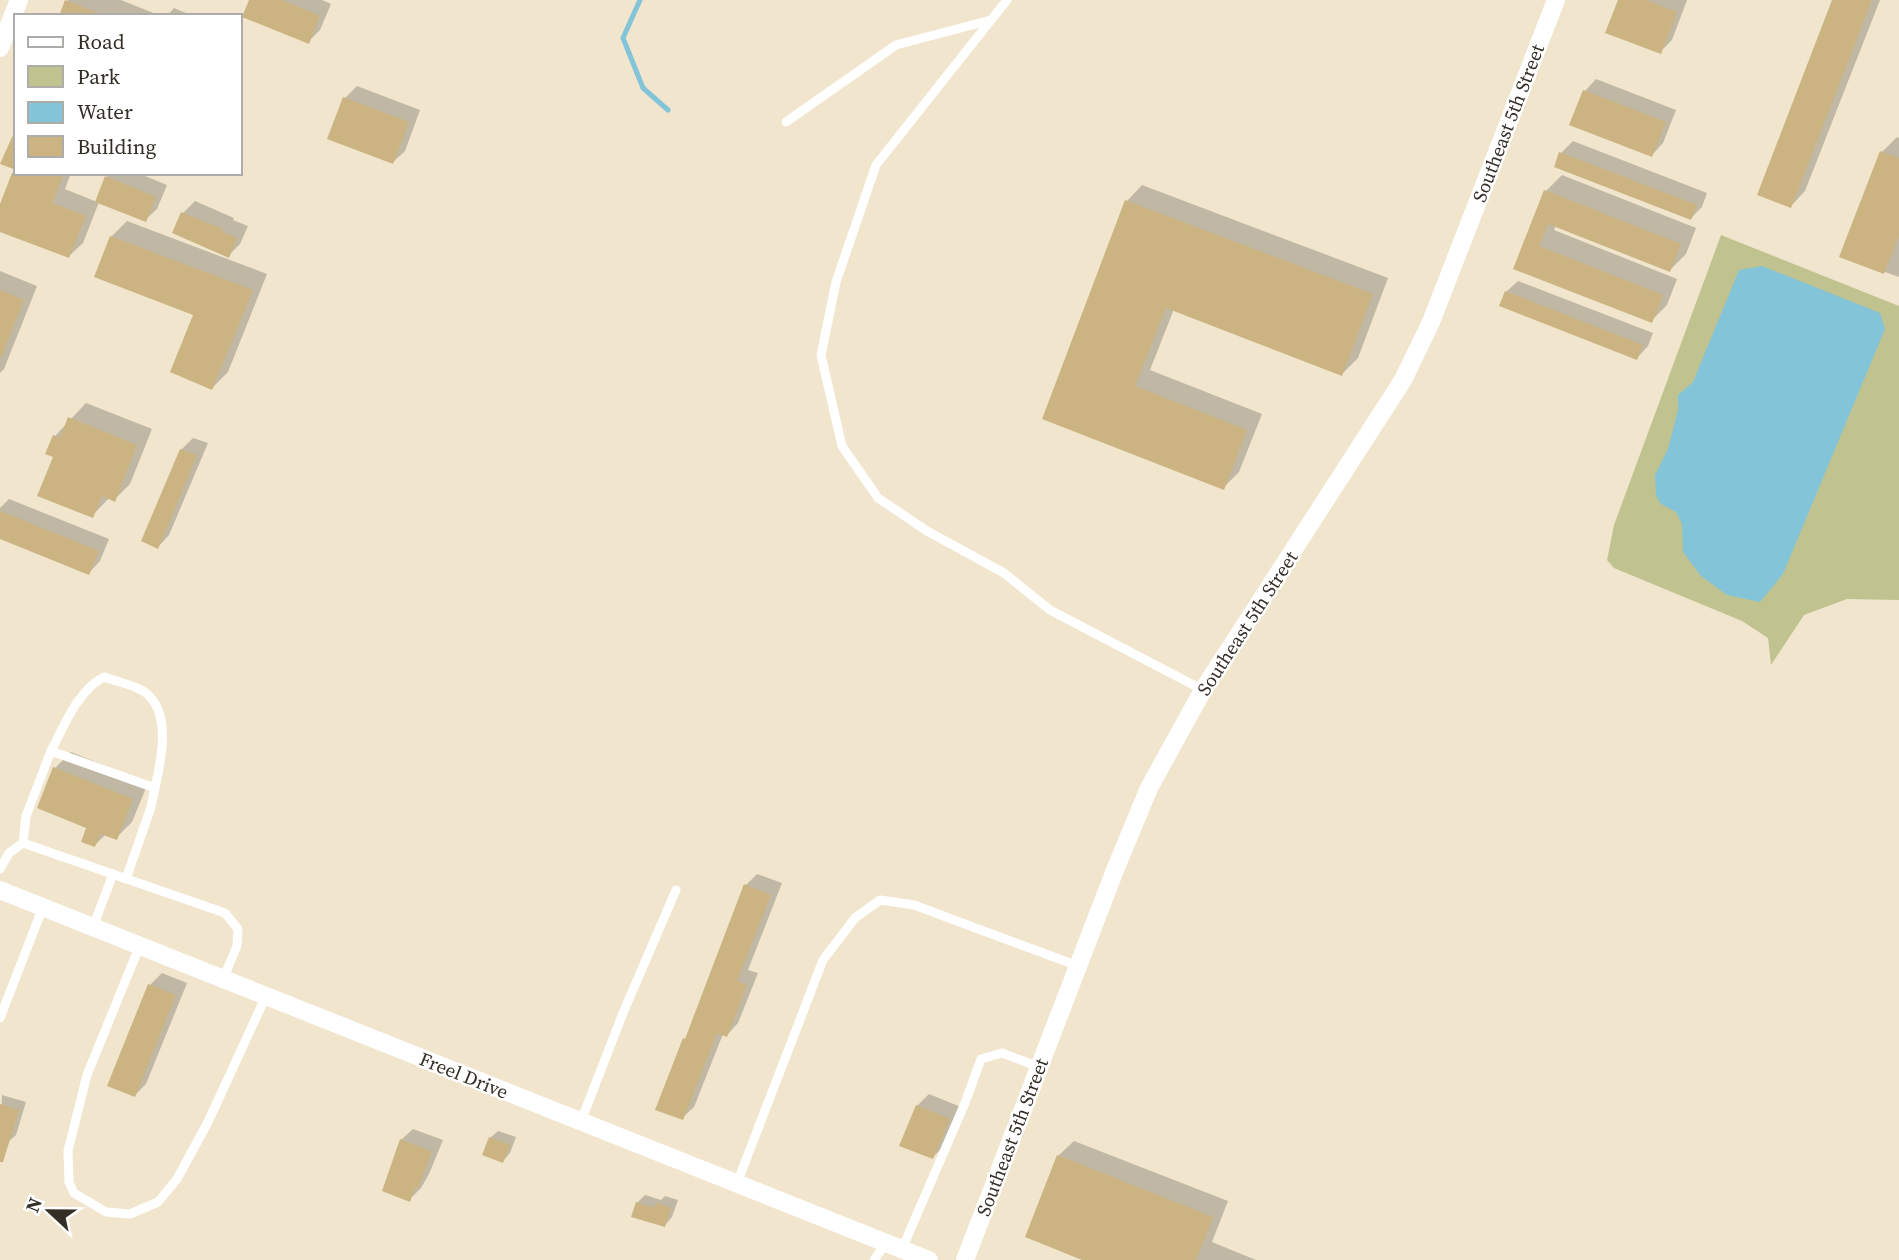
<svg xmlns="http://www.w3.org/2000/svg" width="1899" height="1260" font-family="'Source Serif 4',serif">
  <style>
    .green { fill: #c0c28f }
    .water { fill: #83c4d9 }
    .shadow { fill: #0003 }
    .lines { fill: none; stroke-linecap: round; stroke-linejoin: round }
    .stream { stroke: #83c4d9; stroke-width: 5 }
    .building { fill: #cbb481 }
    .service { stroke: #fff; stroke-width: 9 }
    .minor { stroke: #fff; stroke-width: 18 }
    .labels { text-anchor: middle; stroke-width: 5; stroke-linejoin: round; paint-order: stroke }
    .street-label { font-size: 19px; fill: #342f26; stroke: #fff }
  </style>
  <rect width="100%" height="100%" fill="#f1e6cd"/>
  <polygon class="green" points="1721,235 1899,306 1899,600 1847,599 1804,615 1771,665 1768,638 1742,621 1614,568 1607,560 1614,525"/>
  <polygon class="water" points="1762,266 1880,313 1885,329 1783,574 1760,602 1727,595 1701,576 1683,552 1682,524 1676,512 1661,504 1656,496 1655,475 1668,449 1678,410 1678,395 1693,382 1739,270"/>
  <g class="shadow">
    <polygon points="68,0 121,0 161,16 61,16"/>
    <polygon points="251,0 322,0 331,4 320,30 308,42"/>
    <polygon points="1620,0 1687,0 1672,40 1660,52"/>
    <polygon points="1834,0 1880,0 1805,191 1791,206"/>
    <polygon points="174,8 193,16 167,16"/>
    <polygon points="1596,79 1676,110 1663,143 1652,155 1585,91"/>
    <polygon points="357,86 420,110 405,151 393,162 345,98"/>
    <polygon points="1897,137 1899,138 1899,277 1841,256 1882,152"/>
    <polygon points="1573,141 1707,193 1702,207 1691,218 1561,153"/>
    <polygon points="16,169 16,173 71,173 65,189 97,202 107,177 111,173 138,173 167,185 157,209 145,220 99,202 83,243 69,256 0,230 0,209"/>
    <polygon points="1562,175 1696,228 1686,254 1670,270 1556,225 1554,230 1677,279 1667,305 1651,321 1516,268 1546,191"/>
    <polygon points="1142,185 1388,278 1358,358 1342,374 1174,309 1150,370 1262,414 1239,472 1223,488 1044,418 1127,201"/>
    <polygon points="195,201 234,218 233,220 248,226 240,244 229,255 183,213"/>
    <polygon points="127,221 267,274 228,372 212,388 195,314 111,237"/>
    <polygon points="0,271 37,286 4,369 0,373"/>
    <polygon points="1518,281 1653,333 1648,346 1637,358 1506,292"/>
    <polygon points="86,403 152,429 130,484 114,500 109,498 92,516 55,436"/>
    <polygon points="193,438 208,443 169,535 158,547 181,450"/>
    <polygon points="9,499 109,539 100,561 89,573 0,537 0,508"/>
    <polygon points="71,752 148,783 132,822 116,838 106,834 95,845 89,827 55,768"/>
    <polygon points="757,874 782,883 748,970 758,973 738,1023 727,1035 723,1034 694,1107 682,1118 658,1109 685,1039 688,1036 746,885"/>
    <polygon points="162,973 187,983 146,1084 135,1095 109,1085 150,985"/>
    <polygon points="929,1094 961,1107 944,1146 933,1157 917,1106"/>
    <polygon points="2,1095 26,1102 16,1135 8,1142 0,1140"/>
    <polygon points="413,1129 443,1140 429,1174 421,1188 409,1200 401,1140"/>
    <polygon points="498,1131 516,1137 510,1153 503,1161 490,1138"/>
    <polygon points="1074,1141 1228,1201 1212,1242 1256,1260 1085,1260 1058,1156"/>
    <polygon points="645,1195 661,1200 665,1196 678,1200 672,1217 665,1225 637,1203"/>
  </g>
  <g class="lines">
    <polyline class="stream" points="640,0 623,38 643,88 668,110"/>
  </g>
  <g class="building">
    <polygon points="65,0 103,15 103,16 59,16"/>
    <polygon points="249,0 282,0 320,16 309,44 242,17"/>
    <polygon points="1618,0 1646,0 1677,12 1661,54 1605,33"/>
    <polygon points="1832,0 1872,0 1791,208 1757,195"/>
    <polygon points="1583,90 1666,122 1652,157 1569,125"/>
    <polygon points="343,97 409,122 393,164 327,139"/>
    <polygon points="16,128 16,170 0,164"/>
    <polygon points="1880,151 1899,158 1899,235 1884,274 1839,257"/>
    <polygon points="1559,152 1697,205 1691,220 1554,167"/>
    <polygon points="12,173 64,173 52,203 86,216 69,258 0,232 0,204"/>
    <polygon points="105,176 156,197 146,222 95,202"/>
    <polygon points="1544,190 1681,244 1670,272 1548,224 1539,246 1663,295 1652,323 1513,269"/>
    <polygon points="1125,200 1373,294 1342,376 1166,308 1135,386 1247,430 1224,490 1042,419"/>
    <polygon points="181,212 223,229 222,232 237,238 229,258 172,233"/>
    <polygon points="110,236 253,290 212,390 170,372 193,315 94,277"/>
    <polygon points="0,290 24,300 1,358 0,358"/>
    <polygon points="1505,291 1643,345 1637,360 1499,306"/>
    <polygon points="68,417 137,445 115,502 102,496 93,518 37,496 53,457 45,454 53,435 60,438"/>
    <polygon points="180,449 197,455 158,549 141,541"/>
    <polygon points="0,511 99,551 89,575 0,539"/>
    <polygon points="53,767 133,799 117,840 100,834 95,847 81,842 86,828 37,808"/>
    <polygon points="744,884 771,895 737,981 747,985 727,1037 717,1033 683,1120 655,1110 683,1038 685,1039"/>
    <polygon points="148,984 176,995 135,1097 107,1086"/>
    <polygon points="0,1104 19,1110 3,1162 0,1162"/>
    <polygon points="916,1105 950,1119 933,1159 899,1146"/>
    <polygon points="489,1137 510,1145 503,1163 482,1155"/>
    <polygon points="400,1139 432,1152 418,1188 415,1187 410,1202 382,1191"/>
    <polygon points="1057,1155 1213,1217 1196,1260 1082,1260 1025,1237"/>
    <polygon points="636,1202 654,1208 656,1203 671,1208 665,1227 631,1217"/>
  </g>
  <g class="lines">
    <g class="service">
      <polyline points="991,20 876,165 836,282 821,355 842,446 878,498 927,531 1004,573 1050,610 1203,690"/>
      <polyline points="786,122 896,45 991,20 1007,0"/>
      <path d="M51 751C64 726 78 690 104 677 117 682 136 685 146 693 172 714 161 761 155 788"/>
      <polyline points="23,843 26,816 51,751 155,788 151,807 126,879"/>
      <polyline points="0,869 9,853 23,843 225,913 238,929 237,946 223,979"/>
      <polyline points="93,927 113,874"/>
      <polyline points="140,945 87,1075 68,1151 69,1182 74,1193 106,1212 130,1214 158,1202 177,1179 208,1122 266,996"/>
      <polyline points="0,1018 43,907"/>
      <polyline points="581,1121 623,1013 676,890"/>
      <polyline points="737,1183 823,960 855,918 880,900 914,905 1078,966"/>
      <polyline points="902,1249 965,1103 981,1059 1002,1053 1039,1067"/>
      <polyline points="874,1260 886,1243"/>
    </g>
    <g class="minor">
      <polyline points="0,48 19,0"/>
      <polyline points="0,890 929,1260"/>
      <polyline points="965,1260 1115,870 1149,788 1203,690 1403,380 1431,322 1556,0"/>
    </g>
  </g>
  <g class="labels">
    <g class="street-label">
      <text transform="translate(1508 123) rotate(-69)" y="7">Southeast 5th Street</text>
      <text transform="translate(1247 623) rotate(-57)" y="7">Southeast 5th Street</text>
      <text transform="translate(464 1075) rotate(22)" y="7">Freel Drive</text>
      <text transform="translate(1012 1137) rotate(-69)" y="7">Southeast 5th Street</text>
    </g>
  </g>
  <rect x="14" y="14" width="228" height="161" fill="#ffffff" stroke="#aeaca8" stroke-width="2"/>
  <rect x="28" y="37" width="35" height="10" fill="#ffffff" stroke="#aeaca8" stroke-width="2"/>
  <text x="77" y="49" font-size="21" fill="#342f26">Road</text>
  <rect x="28" y="66" width="35" height="21" fill="#c0c28f" stroke="#aeaca8" stroke-width="2"/>
  <text x="77" y="84" font-size="21" fill="#342f26">Park</text>
  <rect x="28" y="102" width="35" height="21" fill="#83c4d9" stroke="#aeaca8" stroke-width="2"/>
  <text x="77" y="119" font-size="21" fill="#342f26">Water</text>
  <rect x="28" y="136" width="35" height="21" fill="#cbb481" stroke="#aeaca8" stroke-width="2"/>
  <text x="77" y="154" font-size="21" fill="#342f26">Building</text>
  <g transform="translate(49 1211) rotate(292)" stroke="#ffffff" stroke-width="5" paint-order="stroke">
  <path d="M0-5L12 26L0 18L-12 26Z" fill="#342f26"/>
  <text y="-10" font-size="19" font-weight="bold" text-anchor="middle" fill="#342f26">N</text>
  </g>
</svg>
